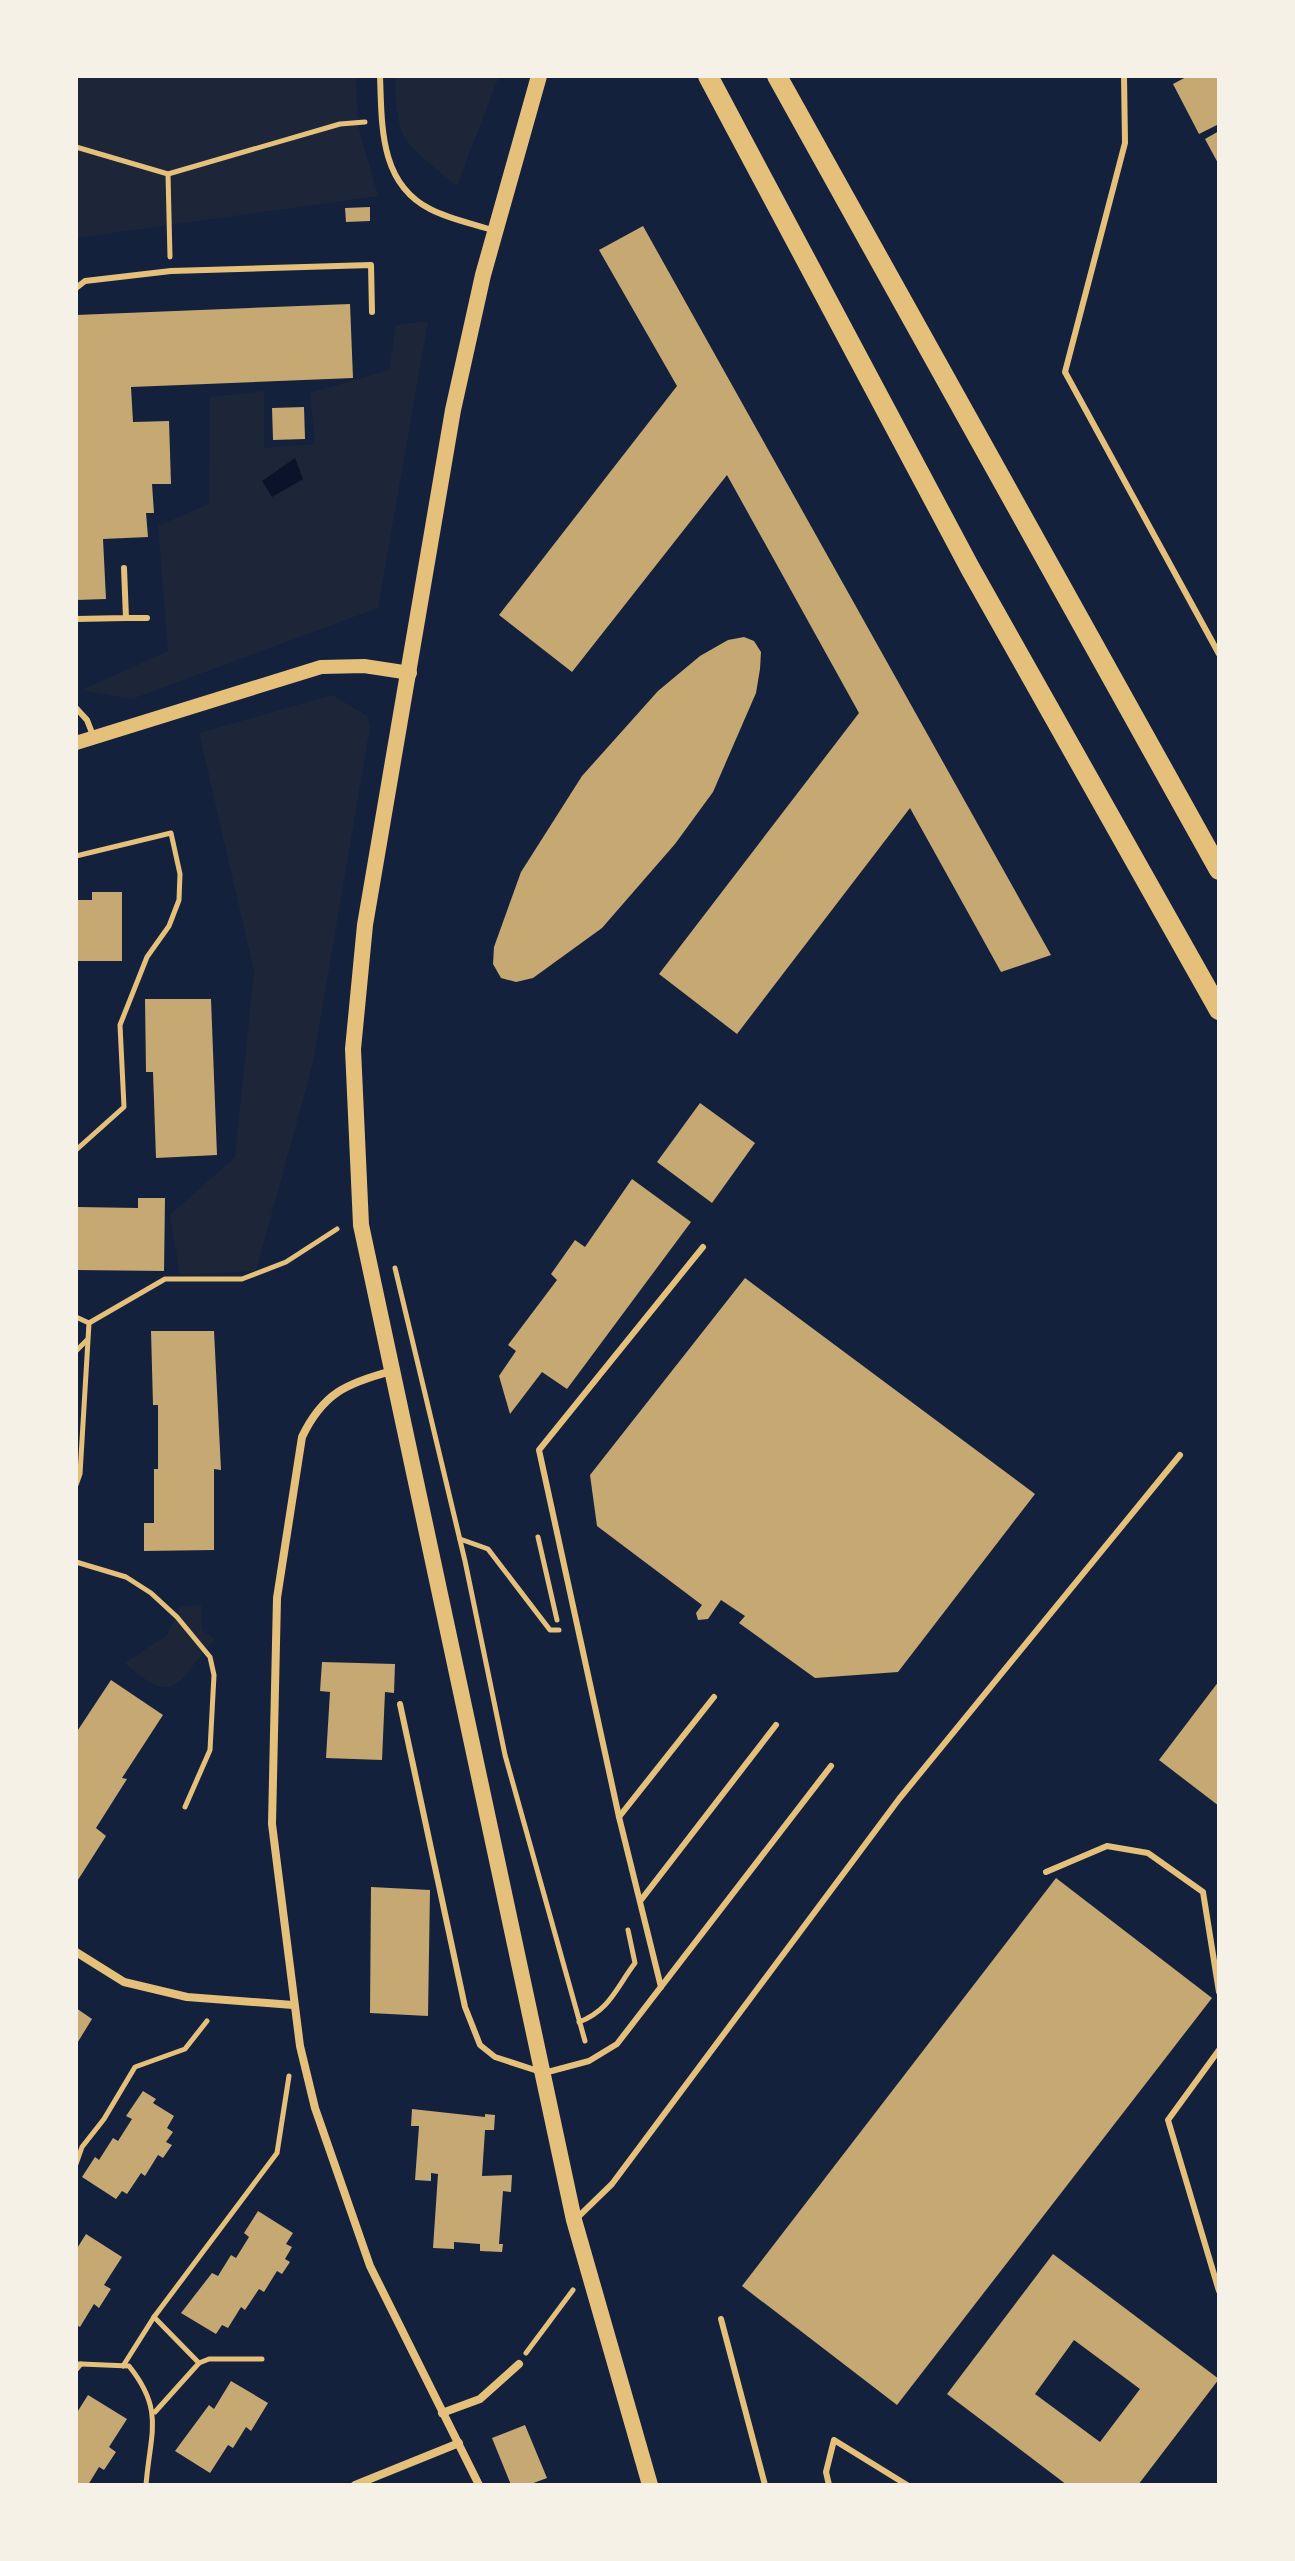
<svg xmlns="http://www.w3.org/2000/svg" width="1295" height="2561" font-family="Arial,sans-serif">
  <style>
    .green { fill: #1d2539 }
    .water { fill: #0b132b }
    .building { fill: #c6a872; fill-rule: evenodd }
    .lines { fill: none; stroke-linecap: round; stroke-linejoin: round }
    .path { stroke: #e5c07b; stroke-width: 5 }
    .service { stroke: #e5c07b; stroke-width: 6 }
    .minor { stroke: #e5c07b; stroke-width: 8 }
    .tertiary { stroke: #e5c07b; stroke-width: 14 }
    .secondary { stroke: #e5c07b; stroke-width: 16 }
    .motorway { stroke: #e5c07b; stroke-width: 20 }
  </style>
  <rect width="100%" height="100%" fill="#14213d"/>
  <g class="green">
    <polygon points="76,76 356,76 358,126 378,196 76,238"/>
    <path d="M395 76H499L457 186C406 143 396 146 395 76Z"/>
    <polygon points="428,321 378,608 132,699 82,690 168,651 158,526 209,504 210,397 264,391 264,448 315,444 310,393 389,370 396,325"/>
    <polygon points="332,695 367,716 370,727 313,1063 256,1271 180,1275 170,1215 235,1157 254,971 199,733"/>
    <path d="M201 1605 202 1630 215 1639C178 1677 179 1712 125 1663L167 1635 180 1607Z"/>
  </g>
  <polygon class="water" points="295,458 303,479 272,497 262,481"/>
  <g class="building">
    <polygon points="1188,76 1219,76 1219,124 1199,134 1173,84"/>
    <polygon points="1219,131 1219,165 1205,139"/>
    <polygon points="370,207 370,221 346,222 345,208"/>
    <polygon points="643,226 1051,955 1001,972 910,808 737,1034 659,974 859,713 727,475 572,672 499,615 677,386 599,250"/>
    <polygon points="350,304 353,378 131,387 133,422 169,421 171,484 152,484 154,513 146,513 148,537 103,539 106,599 76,600 76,315"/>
    <polygon points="304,407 305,439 273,440 272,408"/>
    <polygon points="744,637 754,641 761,652 760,669 756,693 713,792 675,844 602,928 533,978 516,982 501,978 493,964 494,947 521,872 582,776 658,691 700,656 728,640"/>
    <polygon points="92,892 122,892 122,961 76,961 76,900 92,900"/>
    <polygon points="145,999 211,999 217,1155 156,1158 153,1072 146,1072"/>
    <polygon points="700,1103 755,1143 712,1203 657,1162"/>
    <polygon points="632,1179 691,1222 567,1389 542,1372 510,1414 499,1376 516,1351 508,1345 557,1280 551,1274 575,1240 585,1247"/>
    <polygon points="138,1198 165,1198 164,1271 76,1270 78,1207 138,1208"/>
    <polygon points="745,1278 1035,1494 898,1672 815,1678 739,1623 745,1616 721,1600 708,1619 698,1620 696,1613 702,1605 597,1526 590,1475"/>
    <polygon points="151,1331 214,1331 221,1470 214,1469 214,1550 144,1551 144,1523 154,1523 154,1469 158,1469 158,1405 153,1405"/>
    <polygon points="322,1662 395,1664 394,1693 385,1692 382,1760 326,1758 330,1692 320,1691"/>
    <polygon points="111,1680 163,1715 122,1778 127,1779 96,1828 106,1836 76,1883 76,1733"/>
    <polygon points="1219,1681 1219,1806 1159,1760"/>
    <polygon points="1056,1878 1212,1998 897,2405 742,2286"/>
    <polygon points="371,1887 430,1890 428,2016 370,2013"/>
    <polygon points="76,2008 92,2019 76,2045"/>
    <polygon points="143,2091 156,2099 153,2103 174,2116 167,2128 173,2132 166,2142 172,2145 163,2158 158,2155 145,2176 141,2173 127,2194 122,2191 116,2199 82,2177 95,2157 99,2160 113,2138 118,2141 132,2119 126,2116"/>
    <polygon points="412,2109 485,2117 485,2114 495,2115 494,2130 485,2130 482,2176 512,2175 511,2192 503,2191 499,2244 503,2244 502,2252 480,2251 480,2244 454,2242 454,2249 433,2248 438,2174 431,2173 431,2181 415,2180 419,2126 411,2126"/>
    <polygon points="258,2211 293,2233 286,2244 292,2247 285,2259 290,2262 282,2274 277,2271 264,2292 259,2289 245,2310 241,2307 228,2328 222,2325 216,2334 181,2313 212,2273 218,2276 231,2255 236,2258 249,2237 244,2233"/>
    <polygon points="86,2234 122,2257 104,2285 111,2289 99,2308 94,2304 80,2327 76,2325 76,2250"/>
    <path d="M1053 2254 1219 2379 1138 2485H1067L947 2394ZM1074 2340 1140 2389 1100 2442 1035 2394Z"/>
    <polygon points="231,2381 268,2403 251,2431 246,2427 233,2448 228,2445 210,2473 175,2451 209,2405 214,2409"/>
    <polygon points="88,2395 127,2419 109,2447 116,2452 104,2470 99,2467 88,2485 76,2485 76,2414"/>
    <polygon points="525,2425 547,2478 528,2485 511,2485 492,2438"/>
  </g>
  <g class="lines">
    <g class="path">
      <polyline points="76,147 168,174 340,124 365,122"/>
      <polyline points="168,174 170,257"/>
      <polyline points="76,856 171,833 180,874 179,900 169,926 147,957 120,1025 124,1107 76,1150"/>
      <polyline points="395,1268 465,1561 505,1755 585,2041"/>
      <polyline points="76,1317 89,1323 80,1474 76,1485"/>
      <polyline points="89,1323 165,1279 242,1279 286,1262 337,1229"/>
      <polyline points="76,1351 87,1340"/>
      <polyline points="538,1537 557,1620"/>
      <polyline points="460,1539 488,1549 550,1630 559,1630"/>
      <polyline points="76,1562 126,1577 151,1593 177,1617 210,1657 214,1675 210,1750 185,1807"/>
      <path d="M579 2022C610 2010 616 1988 635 1963L628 1930"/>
      <polyline points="76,2164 82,2147 104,2119 135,2067 185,2049 207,2021"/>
      <polyline points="154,2317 277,2153 289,2076"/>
      <polyline points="526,2353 573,2290"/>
      <polyline points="199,2363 209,2359 262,2359"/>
      <polyline points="76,2364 81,2364 76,2370"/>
      <path d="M81 2364 129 2366C165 2411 150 2433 146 2485"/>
      <polyline points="123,2366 154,2317 199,2363 155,2412"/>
    </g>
    <g class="service">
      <path d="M380 76C382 125 379 183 430 209 449 219 474 224 495 231"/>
      <polyline points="1124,76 1125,143 1065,372 1219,654"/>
      <polyline points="76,288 85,281 171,271 371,265 372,312"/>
      <polyline points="126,618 147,618"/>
      <polyline points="76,619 126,618 124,568"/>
      <polyline points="76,708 87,720 94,738"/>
      <polyline points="400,1704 465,2007 480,2045 495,2057 544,2073 589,2061 617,2044 831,1766"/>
      <polyline points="619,1817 714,1697"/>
      <polyline points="1046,1872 1107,1846 1148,1853 1203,1892 1219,1992"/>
      <polyline points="641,1900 776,1725"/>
      <polyline points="661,1987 619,1817 539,1450 703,1247"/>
      <polyline points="1219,2050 1168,2120 1219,2291"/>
      <polyline points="577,2218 612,2184 899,1799 1180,1455"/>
      <polyline points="721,2319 765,2485"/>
      <polyline points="829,2485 826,2472 834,2440 907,2485"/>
    </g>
    <g class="minor">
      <path d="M392 1371C347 1383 323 1393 302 1437L277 1598 272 1824 300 2046 315 2108 370 2266 479 2485"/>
      <polyline points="76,1952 124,1982 187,1997 293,2005"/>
      <polyline points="442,2413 480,2399 519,2364"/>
      <polyline points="355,2485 459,2443"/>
    </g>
    <polyline class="tertiary" points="76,743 321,667 364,666 410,673"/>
    <polyline class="secondary" points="539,76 483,275 453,410 365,925 353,1049 361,1225 574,2220 650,2485"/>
    <g class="motorway">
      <polyline points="708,76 970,568 1219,1010"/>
      <polyline points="777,76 1219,870"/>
    </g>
  </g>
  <rect width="1295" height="2561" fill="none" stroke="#f6f1e7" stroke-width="156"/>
</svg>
